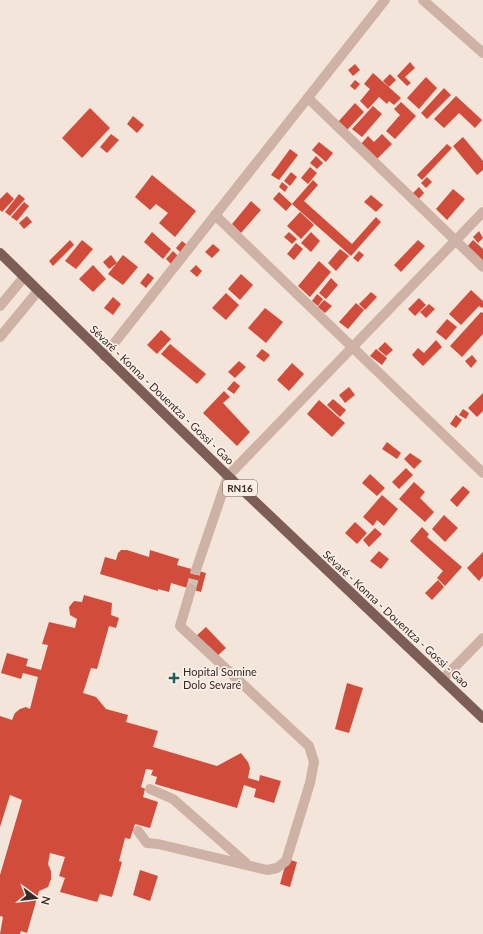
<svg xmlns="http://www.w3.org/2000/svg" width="483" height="934" font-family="Lato,sans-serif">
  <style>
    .building { fill: #d14c3b }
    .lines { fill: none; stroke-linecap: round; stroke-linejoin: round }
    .minor-tunnel { stroke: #cec0b6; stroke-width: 10; stroke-dasharray: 10 5; stroke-linecap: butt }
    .minor { stroke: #cdb2a5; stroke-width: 10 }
    .major { stroke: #7c5e57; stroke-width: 10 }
    .poi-dot { fill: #185e59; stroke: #fbefe7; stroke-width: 1.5 }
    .labels { text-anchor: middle; stroke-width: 3.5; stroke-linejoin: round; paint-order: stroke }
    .shield { fill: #fbefe7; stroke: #726561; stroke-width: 1 }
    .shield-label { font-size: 10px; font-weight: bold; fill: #382a27 }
    .street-label { font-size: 11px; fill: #382a27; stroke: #fbefe7 }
    .poi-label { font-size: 11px; fill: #382a27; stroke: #fbefe7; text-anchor: start }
  </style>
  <rect width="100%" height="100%" fill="#f4e5da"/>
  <g class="building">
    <polygon points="410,62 415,68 405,77 411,83 407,86 397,76"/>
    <polygon points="355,64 360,70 353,76 348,70"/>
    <polygon points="373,73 401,98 394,105 389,101 387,104 379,97 368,109 360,101 370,89 364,84"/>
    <polygon points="390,74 396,80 389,87 383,81"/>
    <polygon points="426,77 437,88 419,109 407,98"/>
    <polygon points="355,80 360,84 355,90 350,86"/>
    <polygon points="444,88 451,95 427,119 421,113"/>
    <polygon points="456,96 482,120 475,128 459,113 444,128 434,119"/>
    <polygon points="401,102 416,116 395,139 386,131 400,115 394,109"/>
    <polygon points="355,103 364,112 347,130 338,122"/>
    <polygon points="373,106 382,114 362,137 352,129"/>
    <polygon points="90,108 110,128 82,158 62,138"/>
    <polygon points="133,116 144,125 137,133 127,124"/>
    <polygon points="111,134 119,140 107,153 100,147"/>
    <polygon points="382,134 392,144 376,160 361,144 368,136 374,142"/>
    <polygon points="463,137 483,161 483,170 477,175 453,146"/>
    <polygon points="319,142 333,153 326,162 312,150"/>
    <polygon points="447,144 452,148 422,180 417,175"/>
    <polygon points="290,149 298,155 279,180 271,175"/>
    <polygon points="316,156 323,163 317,169 310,163"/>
    <polygon points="310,167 317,173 308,184 301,178"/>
    <polygon points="291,172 297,177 290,186 284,181"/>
    <polygon points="152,175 196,211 175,237 159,223 168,213 156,204 150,210 135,197"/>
    <polygon points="427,177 432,182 426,188 421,183"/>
    <polygon points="313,180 318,185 304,201 352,244 376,217 381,222 351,256 292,204 286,211 273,199 279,192 292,204"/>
    <polygon points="282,182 288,187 285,192 279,187"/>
    <polygon points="419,187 424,193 418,200 412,194"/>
    <polygon points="453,189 465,199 447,220 436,209"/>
    <polygon points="7,192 14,199 2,212 0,210 0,199"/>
    <polygon points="19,194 25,199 10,216 5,212"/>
    <polygon points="371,195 383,205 376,212 364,202"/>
    <polygon points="251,201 261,210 241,233 232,224"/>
    <polygon points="24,202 29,206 17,221 11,217"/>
    <polygon points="300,212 314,225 301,239 287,226"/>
    <polygon points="27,216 32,222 24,229 19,223"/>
    <polygon points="479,231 483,238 478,243 473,237"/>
    <polygon points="152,232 171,249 163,259 144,242"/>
    <polygon points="289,232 297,239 292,244 284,237"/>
    <polygon points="311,232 320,241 311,252 301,243"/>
    <polygon points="70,240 74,245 53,266 49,261"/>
    <polygon points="82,240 93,249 76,269 65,261"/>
    <polygon points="418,240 425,246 401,272 394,265"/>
    <polygon points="473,240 483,249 483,262 466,248"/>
    <polygon points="182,241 187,245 181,253 176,248"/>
    <polygon points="296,243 303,249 294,260 287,254"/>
    <polygon points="213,244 220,250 212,258 205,252"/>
    <polygon points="340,249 349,256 336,271 328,263"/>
    <polygon points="173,251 178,256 171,264 166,259"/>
    <polygon points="359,251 364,255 358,262 353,258"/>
    <polygon points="111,255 117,263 109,269 103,262"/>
    <polygon points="123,255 138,267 123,285 108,274"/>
    <polygon points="319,261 331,272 310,297 298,286"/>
    <polygon points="93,265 106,279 93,292 79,279"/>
    <polygon points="196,265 202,271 197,277 190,271"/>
    <polygon points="148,273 154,278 146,288 140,283"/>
    <polygon points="241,274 253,285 240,300 228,289"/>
    <polygon points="331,278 338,285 326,299 319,293"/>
    <polygon points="471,290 483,301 483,307 482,308 479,306 461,325 449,314"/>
    <polygon points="371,292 377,297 365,310 359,304"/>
    <polygon points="226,293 239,305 226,320 212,308"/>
    <polygon points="317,294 323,299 318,306 312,301"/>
    <polygon points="113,297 121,304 113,315 104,308"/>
    <polygon points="419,298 426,305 415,316 408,309"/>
    <polygon points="324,300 332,306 325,313 318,307"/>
    <polygon points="356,303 364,310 348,329 339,322"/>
    <polygon points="429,304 435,309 426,318 420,312"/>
    <polygon points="265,308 283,322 266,343 248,328"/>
    <polygon points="481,312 483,313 483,334 462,357 450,346"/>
    <polygon points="447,319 457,327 446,340 436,332"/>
    <polygon points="161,330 171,339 157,354 147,345"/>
    <polygon points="436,340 442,347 423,366 412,355 418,348 424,353"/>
    <polygon points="385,342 393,350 386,356 378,349"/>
    <polygon points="170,344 206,374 197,384 161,354"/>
    <polygon points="262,349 270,355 264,362 256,356"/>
    <polygon points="376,349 387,358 382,365 370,356"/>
    <polygon points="472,355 477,361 471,368 465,361"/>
    <polygon points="239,361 246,367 235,378 228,372"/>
    <polygon points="292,363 304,374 289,391 277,380"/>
    <polygon points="234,381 240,386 234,394 227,389"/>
    <polygon points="349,387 355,395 345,403 339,395"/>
    <polygon points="224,391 230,397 223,403 250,432 237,446 203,413"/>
    <polygon points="483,393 483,411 477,417 468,408"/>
    <polygon points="333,399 346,410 340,417 327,405"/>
    <polygon points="319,400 345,423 332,437 307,414"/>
    <polygon points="463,409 469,413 466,419 459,415"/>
    <polygon points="456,415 462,420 456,428 450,424"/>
    <polygon points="387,442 401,453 397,459 382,449"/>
    <polygon points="410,453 422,461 414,469 404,459"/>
    <polygon points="406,468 413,475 399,489 392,482"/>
    <polygon points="370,474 385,488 377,496 362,483"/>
    <polygon points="414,482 425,492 420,498 434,512 425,522 399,499"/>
    <polygon points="463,486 470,492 457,507 450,500"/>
    <polygon points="382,495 398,509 384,526 377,520 373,526 363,517"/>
    <polygon points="444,515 458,528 445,542 432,529"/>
    <polygon points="355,522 367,533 357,544 345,533"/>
    <polygon points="422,527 429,534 427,537 462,567 445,586 437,578 443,571 410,541"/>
    <polygon points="375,528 382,534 369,547 363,540"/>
    <polygon points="121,550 127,550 149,557 150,550 179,559 177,565 206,573 201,592 171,583 169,592 158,589 158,591 100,574 105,557 116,560 118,553"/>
    <polygon points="379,551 389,559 381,569 370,561"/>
    <polygon points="483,552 483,576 479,581 467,568"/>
    <polygon points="438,580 444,587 432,600 425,593"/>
    <polygon points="84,595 112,603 111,615 119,618 116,628 109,626 97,669 91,668 83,693 96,697 106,709 128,715 126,722 158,731 153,747 217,766 241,753 248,762 250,768 248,778 259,781 260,775 281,781 274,803 254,797 256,789 244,785 237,808 155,784 157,777 151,775 153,770 146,769 141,787 145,789 143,797 158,802 150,828 135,824 130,839 125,838 119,861 122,862 112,897 100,894 97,902 60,892 65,878 59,876 65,857 50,853 48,864 51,871 51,879 48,887 39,891 27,933 21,931 20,934 0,934 3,917 0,916 0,875 22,800 10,795 0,827 0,716 12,720 15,713 20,709 26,707 30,709 38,677 23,673 21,679 1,673 7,653 28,659 26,666 41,670 48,645 42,644 49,622 75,628 77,619 70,615 69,607 74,601 82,602"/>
    <polygon points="206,627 226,648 215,658 195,637"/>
    <polygon points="347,683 363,688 349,733 335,729"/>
    <polygon points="287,859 297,862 290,887 280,884"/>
    <polygon points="140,870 158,876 150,901 133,895"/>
  </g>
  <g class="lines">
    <polyline class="minor-tunnel" points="191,589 196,570"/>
    <g class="minor">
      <polyline points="423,0 483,53"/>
      <polyline points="308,98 483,267"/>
      <polyline points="215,215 483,473"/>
      <polyline points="0,306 24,277"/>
      <polyline points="0,337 38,291"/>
      <polyline points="104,356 385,0"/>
      <polyline points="196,570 228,476 483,212"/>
      <polyline points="442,680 483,638"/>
      <polyline points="150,789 173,799 246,863"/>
      <polyline points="138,831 147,843 158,844 267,870 277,868 286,861 310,783 314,762 309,746 180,626 191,589"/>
    </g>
    <polyline class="major" points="0,253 228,476 483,718"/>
  </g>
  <path class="poi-dot" d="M172 672h4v4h4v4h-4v4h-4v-4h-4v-4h4z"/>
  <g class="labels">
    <rect class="shield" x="223" y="480" width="34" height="16" rx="3"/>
    <g class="shield-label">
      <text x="240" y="492">RN16</text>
    </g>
    <g class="street-label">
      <text transform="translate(162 395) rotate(44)" y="4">Sévaré - Konna - Douentza - Gossi - Gao</text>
      <text transform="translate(396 619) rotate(43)" y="4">Sévaré - Konna - Douentza - Gossi - Gao</text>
    </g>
    <g class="poi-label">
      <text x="183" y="676">Hopital Somine<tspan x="183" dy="13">Dolo Sevaré</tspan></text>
    </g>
  </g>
  <g transform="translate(36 898) rotate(105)" stroke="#fbefe7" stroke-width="3" paint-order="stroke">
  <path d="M0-3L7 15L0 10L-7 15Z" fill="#382a27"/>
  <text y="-6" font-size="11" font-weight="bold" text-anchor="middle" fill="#382a27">N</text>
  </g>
</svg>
